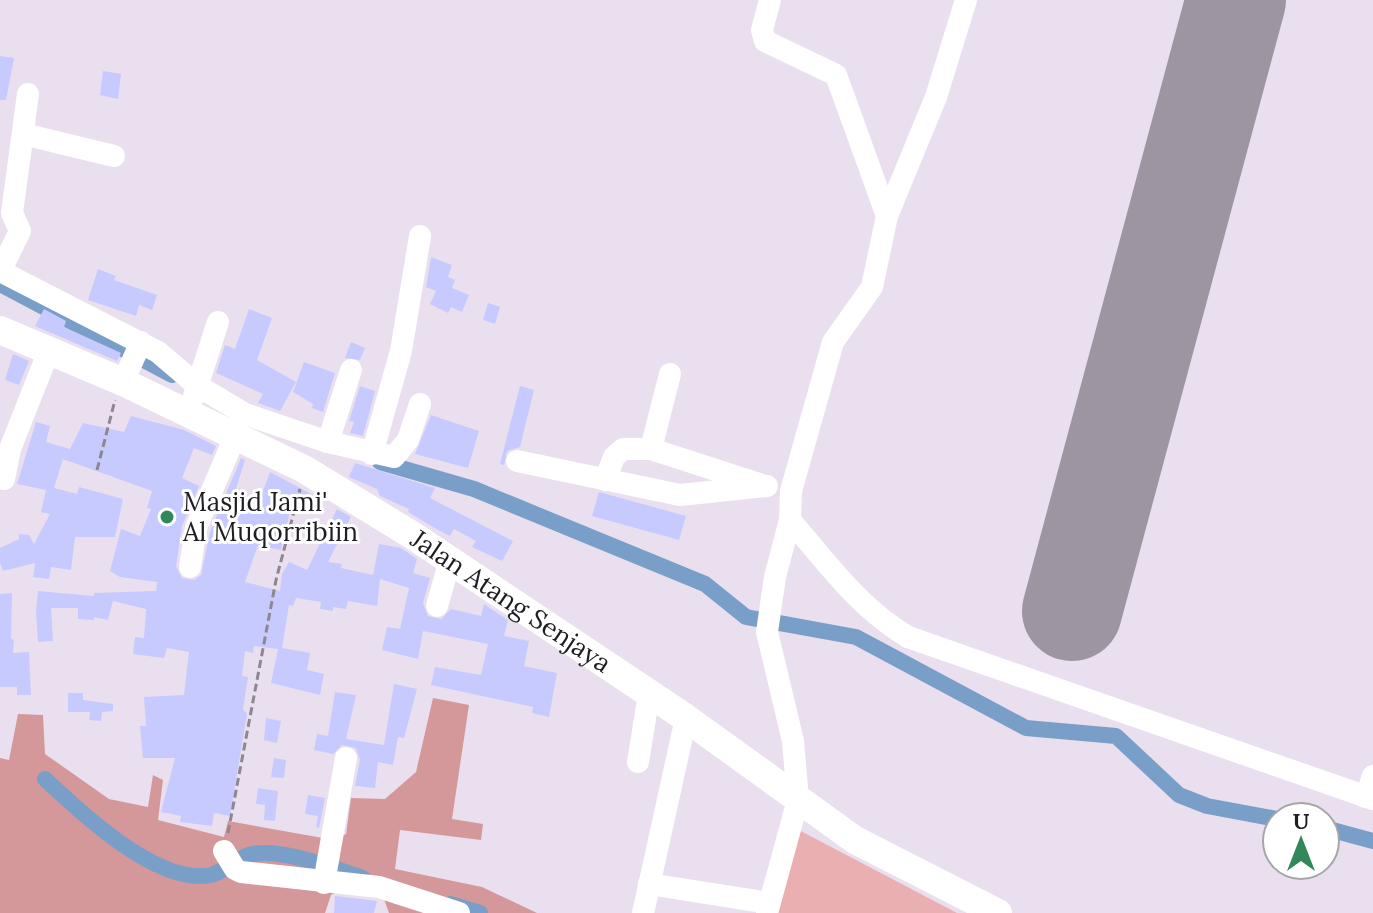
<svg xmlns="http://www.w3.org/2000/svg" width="1373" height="913" font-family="Lora,serif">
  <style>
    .green { fill: #e9afb1 }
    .forest { fill: #d4989a }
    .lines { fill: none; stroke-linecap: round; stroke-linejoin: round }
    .canal { stroke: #799fc8; stroke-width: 16 }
    .runway { stroke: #9d95a0; stroke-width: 100 }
    .building { fill: #c7caff }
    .path { stroke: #8e8691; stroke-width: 3; stroke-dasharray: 8 4; stroke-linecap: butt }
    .minor { stroke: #fff; stroke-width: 22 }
    .major { stroke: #fff; stroke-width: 28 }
    .poi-dot { fill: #32885b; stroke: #fff; stroke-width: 3 }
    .labels { text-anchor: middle; stroke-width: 6; stroke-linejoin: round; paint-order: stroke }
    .poi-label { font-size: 26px; fill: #201d22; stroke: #fff; text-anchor: start }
    .street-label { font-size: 26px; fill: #201d22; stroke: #fff }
  </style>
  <rect width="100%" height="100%" fill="#eadfef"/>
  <polygon class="green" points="795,828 957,913 774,913"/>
  <polygon class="forest" points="433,698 469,705 452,819 483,824 481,840 400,830 395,869 482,887 537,913 389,913 384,899 338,891 331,895 325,913 0,913 0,758 9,760 18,714 43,715 45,754 109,799 148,807 153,775 163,780 158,820 224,837 228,821 334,840 346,834 351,798 385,799 416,772"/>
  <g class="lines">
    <g class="canal">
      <polyline points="0,284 172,375"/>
      <polyline points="380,462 474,489 705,584 746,617 856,637 1026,728 1116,736 1179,795 1207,806 1277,819"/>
      <path d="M45 779C80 812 158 886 211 875 224 872 236 859 249 855 278 846 335 869 363 878"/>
      <polyline points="1325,828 1373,841"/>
      <polyline points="450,904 480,913"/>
    </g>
    <polyline class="runway" points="1072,611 1236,0"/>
  </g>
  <g class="building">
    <polygon points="0,56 14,58 6,100 0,100"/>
    <polygon points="103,71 121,74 118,99 100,95"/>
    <polygon points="431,257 452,265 448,277 455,280 452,288 469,295 462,312 451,307 448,313 430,304 436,291 426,287"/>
    <polygon points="98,269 116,276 114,280 157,295 152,310 139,305 136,316 88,300"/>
    <polygon points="488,303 500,307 495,324 483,320"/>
    <polygon points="44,309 66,321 64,327 121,353 117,361 35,326"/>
    <polygon points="249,309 272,318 257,360 296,382 280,411 258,403 263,394 216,373 225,345 235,349"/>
    <polygon points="351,342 365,348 360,360 345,358"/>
    <polygon points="13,354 29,361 19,385 5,380"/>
    <polygon points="304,362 335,373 323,412 312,408 313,404 293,392"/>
    <polygon points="360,386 375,391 363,436 350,433 354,422 349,421"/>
    <polygon points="520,386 534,390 520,447 507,451 504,465 500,464"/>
    <polygon points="431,415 479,431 468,468 415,454"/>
    <polygon points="131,416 184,430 216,446 212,455 194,448 182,478 199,486 182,526 176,566 182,578 194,580 201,575 210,532 241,458 245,460 233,498 257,507 270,472 319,498 314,514 291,507 281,550 258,545 245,582 280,591 282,574 289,562 307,570 337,509 351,517 328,562 342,564 341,568 373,575 379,544 401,548 417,559 413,573 430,578 423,603 428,616 441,619 451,609 481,616 484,604 508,620 504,636 529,641 524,666 557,673 549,717 532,713 533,707 431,685 435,667 481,675 488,644 423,631 418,659 382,650 387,627 400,629 409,588 380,579 377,606 348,601 346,609 333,607 333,611 320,609 321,602 296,598 293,606 289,605 282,648 310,653 307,670 324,674 320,695 271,683 278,649 254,646 253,653 245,651 242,676 248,677 243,709 247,714 230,816 214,813 212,826 180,822 181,816 161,812 175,758 143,758 140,726 146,726 144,697 184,695 189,652 167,648 164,658 133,654 135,637 144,638 146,609 113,601 108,620 94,617 94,620 78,619 78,608 51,608 53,641 38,642 36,611 38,591 94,596 94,593 156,591 157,582 120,577 110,571 121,529 140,536 151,509 147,508 152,491 63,459 54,488 77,494 79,487 123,499 115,537 75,537 71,570 51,567 49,579 33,577 35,563 3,571 0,563 0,548 19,539 19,534 29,535 34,544 50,514 41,512 46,490 17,484 36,422 50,426 46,442 70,449 83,423 124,432"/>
    <polygon points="355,463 435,488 430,498 513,541 502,561 472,547 476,541 454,529 450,536 438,530 408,512 409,509 380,496 377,489 349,477"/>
    <polygon points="599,492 686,516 679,540 592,516"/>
    <polygon points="12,593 11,639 14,640 13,653 29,652 31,695 17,695 17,687 0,687 0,594"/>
    <polygon points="394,684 417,689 404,738 398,737 393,765 378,762 375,788 355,786 360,760 356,748 342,745 333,754 314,750 317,734 328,736 335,692 356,695 346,739 384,745"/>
    <polygon points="68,693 83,693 83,700 113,704 113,711 102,712 101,721 89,720 90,712 68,712"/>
    <polygon points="266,718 281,721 277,743 264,740"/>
    <polygon points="274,758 286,760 284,778 271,777"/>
    <polygon points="258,788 278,791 275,821 264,820 265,805 256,804"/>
    <polygon points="308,795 325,798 319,828 316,827 318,816 305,814"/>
    <polygon points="335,896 377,901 374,913 334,913"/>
  </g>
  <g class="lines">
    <g class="path">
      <polyline points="97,470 115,400"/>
      <polyline points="228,833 276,580 300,489"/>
    </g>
    <g class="minor">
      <polyline points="770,0 762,30 765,41 836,75 887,216"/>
      <path d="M966 0 936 97 887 216 872 287 833 342 791 491 790 520C827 563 859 608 908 637L1373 799"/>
      <polyline points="23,134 114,156"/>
      <polyline points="0,271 158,352 198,386 245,414 328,442 394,457 408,440 420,404"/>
      <polyline points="0,272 20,231 12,213 28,94"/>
      <polyline points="123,382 141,342"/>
      <polyline points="194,396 218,322"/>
      <polyline points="328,442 351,370"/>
      <polyline points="651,449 670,374"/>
      <polyline points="372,454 401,351 420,236"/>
      <polyline points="517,461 680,495 767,486"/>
      <polyline points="4,479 10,449 48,353"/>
      <polyline points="605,480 614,457 623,449 651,449 759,484"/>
      <polyline points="190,567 196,528 236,434"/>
      <polyline points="437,606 450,560"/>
      <polyline points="638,762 649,694"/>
      <polyline points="1366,797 1373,776"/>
      <polyline points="224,851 235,869 241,872 379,887 459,913"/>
      <polyline points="324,883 346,758"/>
      <polyline points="649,884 769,903"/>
      <polyline points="643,913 686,718"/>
      <polyline points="767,913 798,800 793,741 767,632 775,577 790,520"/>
    </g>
    <path class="major" id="s1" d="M0 330 123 382 304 469 412 535 686 718 855 840 998 913"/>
  </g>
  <circle class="poi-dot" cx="167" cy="517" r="8"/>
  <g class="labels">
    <g class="poi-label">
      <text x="183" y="511">Masjid Jami'<tspan x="183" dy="30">Al Muqorribiin</tspan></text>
    </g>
    <g class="street-label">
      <text dy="9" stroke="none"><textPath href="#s1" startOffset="580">Jalan Atang Senjaya</textPath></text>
    </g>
  </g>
  <g transform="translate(1301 841)"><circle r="38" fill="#ffffff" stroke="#a6a5a7" stroke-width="2"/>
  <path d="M0-6L14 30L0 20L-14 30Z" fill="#32885b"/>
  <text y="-12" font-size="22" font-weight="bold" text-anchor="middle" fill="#201d22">U</text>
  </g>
</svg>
